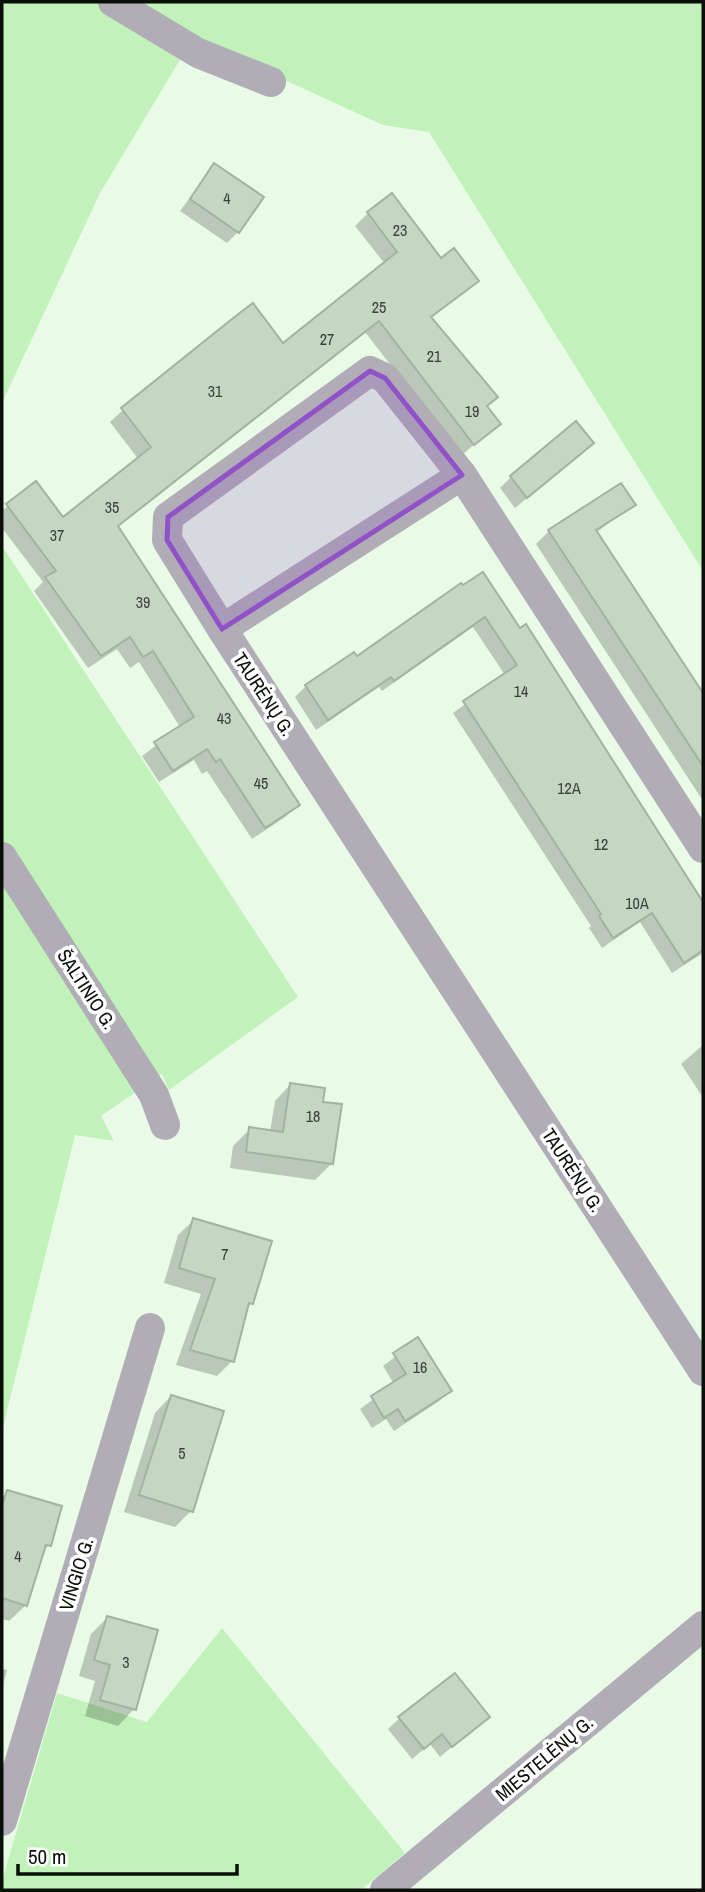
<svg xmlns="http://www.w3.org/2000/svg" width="705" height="1892" font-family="'Archivo Narrow',sans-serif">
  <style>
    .green { fill: #c0f2ba }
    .shadow { fill: #0003 }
    .building { fill: #c5d6c3; stroke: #a2b3a1; stroke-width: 2 }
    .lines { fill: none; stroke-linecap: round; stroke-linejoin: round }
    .minor { stroke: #b1adb6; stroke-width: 30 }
    .marked { fill: #9152c8; fill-opacity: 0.2; stroke: #9152c8; stroke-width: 5; stroke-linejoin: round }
    .labels { text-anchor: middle; stroke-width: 7; stroke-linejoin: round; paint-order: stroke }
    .number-label { font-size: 16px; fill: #394238 }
    .street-label { font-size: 19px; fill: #0a1009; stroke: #fff }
  </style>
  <rect width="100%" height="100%" fill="#e9fae6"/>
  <g class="green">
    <polygon points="2,2 703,2 703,571 429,132 383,125 193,38 100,193 2,403"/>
    <polygon points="2,546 298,997 169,1090 162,1074 101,1116 114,1141 75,1135 2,1431"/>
    <polygon points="222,1628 405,1853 361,1890 2,1890 2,1881 57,1693 147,1722"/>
  </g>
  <g class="shadow">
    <polygon points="215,165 238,232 227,243 180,211"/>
    <polygon points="368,213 476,281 430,319 498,423 461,456 365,332 117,527 298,805 285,817 252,839 207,771 202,774 194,760 159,782 142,756 180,727 139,662 130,668 117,649 88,668 34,591 43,582 2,528 2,511 35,484 62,519 139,460 110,422 123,410 283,345 385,264 355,226"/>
    <polygon points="592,443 515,508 500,488 511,477"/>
    <polygon points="633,504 596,533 703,699 703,801 536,544 549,531"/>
    <polygon points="460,585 519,630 525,626 703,903 703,953 672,973 640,922 602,948 589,928 591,926 453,713 505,675 473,627 382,691 379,687 316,730 295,697 306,686 356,659"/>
    <polygon points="703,1045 703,1095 702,1096 681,1064"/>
    <polygon points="291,1084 321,1103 331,1164 315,1180 230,1168 233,1146 250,1129 270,1132 275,1101"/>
    <polygon points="194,1220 252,1303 246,1308 232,1361 217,1376 176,1365 201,1294 164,1283 178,1235"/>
    <polygon points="417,1340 450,1390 439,1401 394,1431 386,1419 372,1428 360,1409 394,1384 383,1366"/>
    <polygon points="171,1396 191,1511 175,1527 124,1512 155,1413"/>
    <polygon points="7,1492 49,1545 41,1553 26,1605 9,1621 2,1619 2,1497"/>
    <polygon points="107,1618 134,1709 118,1726 85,1716 95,1681 79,1676 91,1634"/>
    <polygon points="2,1669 7,1670 2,1688"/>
    <polygon points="487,1717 440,1757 430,1744 412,1759 388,1729 400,1718"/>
  </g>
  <g class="building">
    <polygon points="214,163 264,197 239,233 190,199"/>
    <polygon points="392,193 441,258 454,248 479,281 431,317 498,397 487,406 501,424 474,445 379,321 118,526 300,805 265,828 220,759 216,762 207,749 173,771 154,742 194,717 153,651 143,657 130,637 101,656 45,577 56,571 6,504 36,481 63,517 151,447 121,408 232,319 253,303 283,343 397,252 367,212"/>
    <polygon points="576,421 594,443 527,498 510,476"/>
    <polygon points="621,483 636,505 596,530 703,693 703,766 548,530"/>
    <polygon points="483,572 520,628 526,624 703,902 703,950 684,963 652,913 613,938 599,916 601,914 463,701 517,665 485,617 394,681 391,677 328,720 305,685 354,652 357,656 461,583 463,585"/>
    <polygon points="290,1083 325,1088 323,1102 342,1104 333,1164 246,1152 249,1127 283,1132"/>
    <polygon points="193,1218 272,1241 253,1304 249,1303 234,1362 190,1350 215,1279 179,1268"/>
    <polygon points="418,1337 452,1391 405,1421 398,1409 384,1418 371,1396 406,1374 393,1353"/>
    <polygon points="171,1395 224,1411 193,1512 139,1495"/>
    <polygon points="7,1490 62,1506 51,1546 46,1545 27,1606 2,1598 2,1506"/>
    <polygon points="107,1616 158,1630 136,1710 100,1700 110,1665 94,1660"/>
    <polygon points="455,1673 490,1717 452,1747 442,1734 424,1749 398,1717"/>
  </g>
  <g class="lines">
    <g class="minor">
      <polyline points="113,2 198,53 271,82"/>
      <polyline points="222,629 167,540 168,517 370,371 385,378 462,475"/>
      <polyline points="703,848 462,475 222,629 703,1371"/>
      <polyline points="2,857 154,1095 165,1125"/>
      <polyline points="2,1821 150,1328"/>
      <polyline points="385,1890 703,1626"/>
    </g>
  </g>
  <path class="marked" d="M370 371 385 378 462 475 222 629 167 540 168 517Z"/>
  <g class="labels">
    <g class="number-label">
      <text x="227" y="204">4</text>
      <text x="400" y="236">23</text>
      <text x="379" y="313">25</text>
      <text x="327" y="345">27</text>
      <text x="434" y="362">21</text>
      <text x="215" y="397">31</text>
      <text x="472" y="417">19</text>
      <text x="112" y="513">35</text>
      <text x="57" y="541">37</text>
      <text x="143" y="608">39</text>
      <text x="521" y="697">14</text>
      <text x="224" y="724">43</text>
      <text x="261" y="789">45</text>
      <text x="569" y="794">12A</text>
      <text x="601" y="850">12</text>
      <text x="637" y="909">10A</text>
      <text x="313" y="1122">18</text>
      <text x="225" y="1260">7</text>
      <text x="420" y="1373">16</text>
      <text x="182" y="1459">5</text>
      <text x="18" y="1562">4</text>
      <text x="126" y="1668">3</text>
    </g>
    <g class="street-label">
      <text transform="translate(264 694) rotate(57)" y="7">TAURĖNŲ G.</text>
      <text transform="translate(87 989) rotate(57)" y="7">ŠALTINIO G.</text>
      <text transform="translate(573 1170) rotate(57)" y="7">TAURĖNŲ G.</text>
      <text transform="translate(76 1574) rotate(-73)" y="7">VINGIO G.</text>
      <text transform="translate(544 1758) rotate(-40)" y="7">MIESTELĖNŲ G.</text>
    </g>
  </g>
  <rect width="705" height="1892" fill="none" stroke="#0a1009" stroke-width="7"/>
  <path d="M18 1864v10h219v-10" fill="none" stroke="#0a1009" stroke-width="3.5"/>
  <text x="28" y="1864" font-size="21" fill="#0a1009" stroke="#ffffff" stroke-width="5" paint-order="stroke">50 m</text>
</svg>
